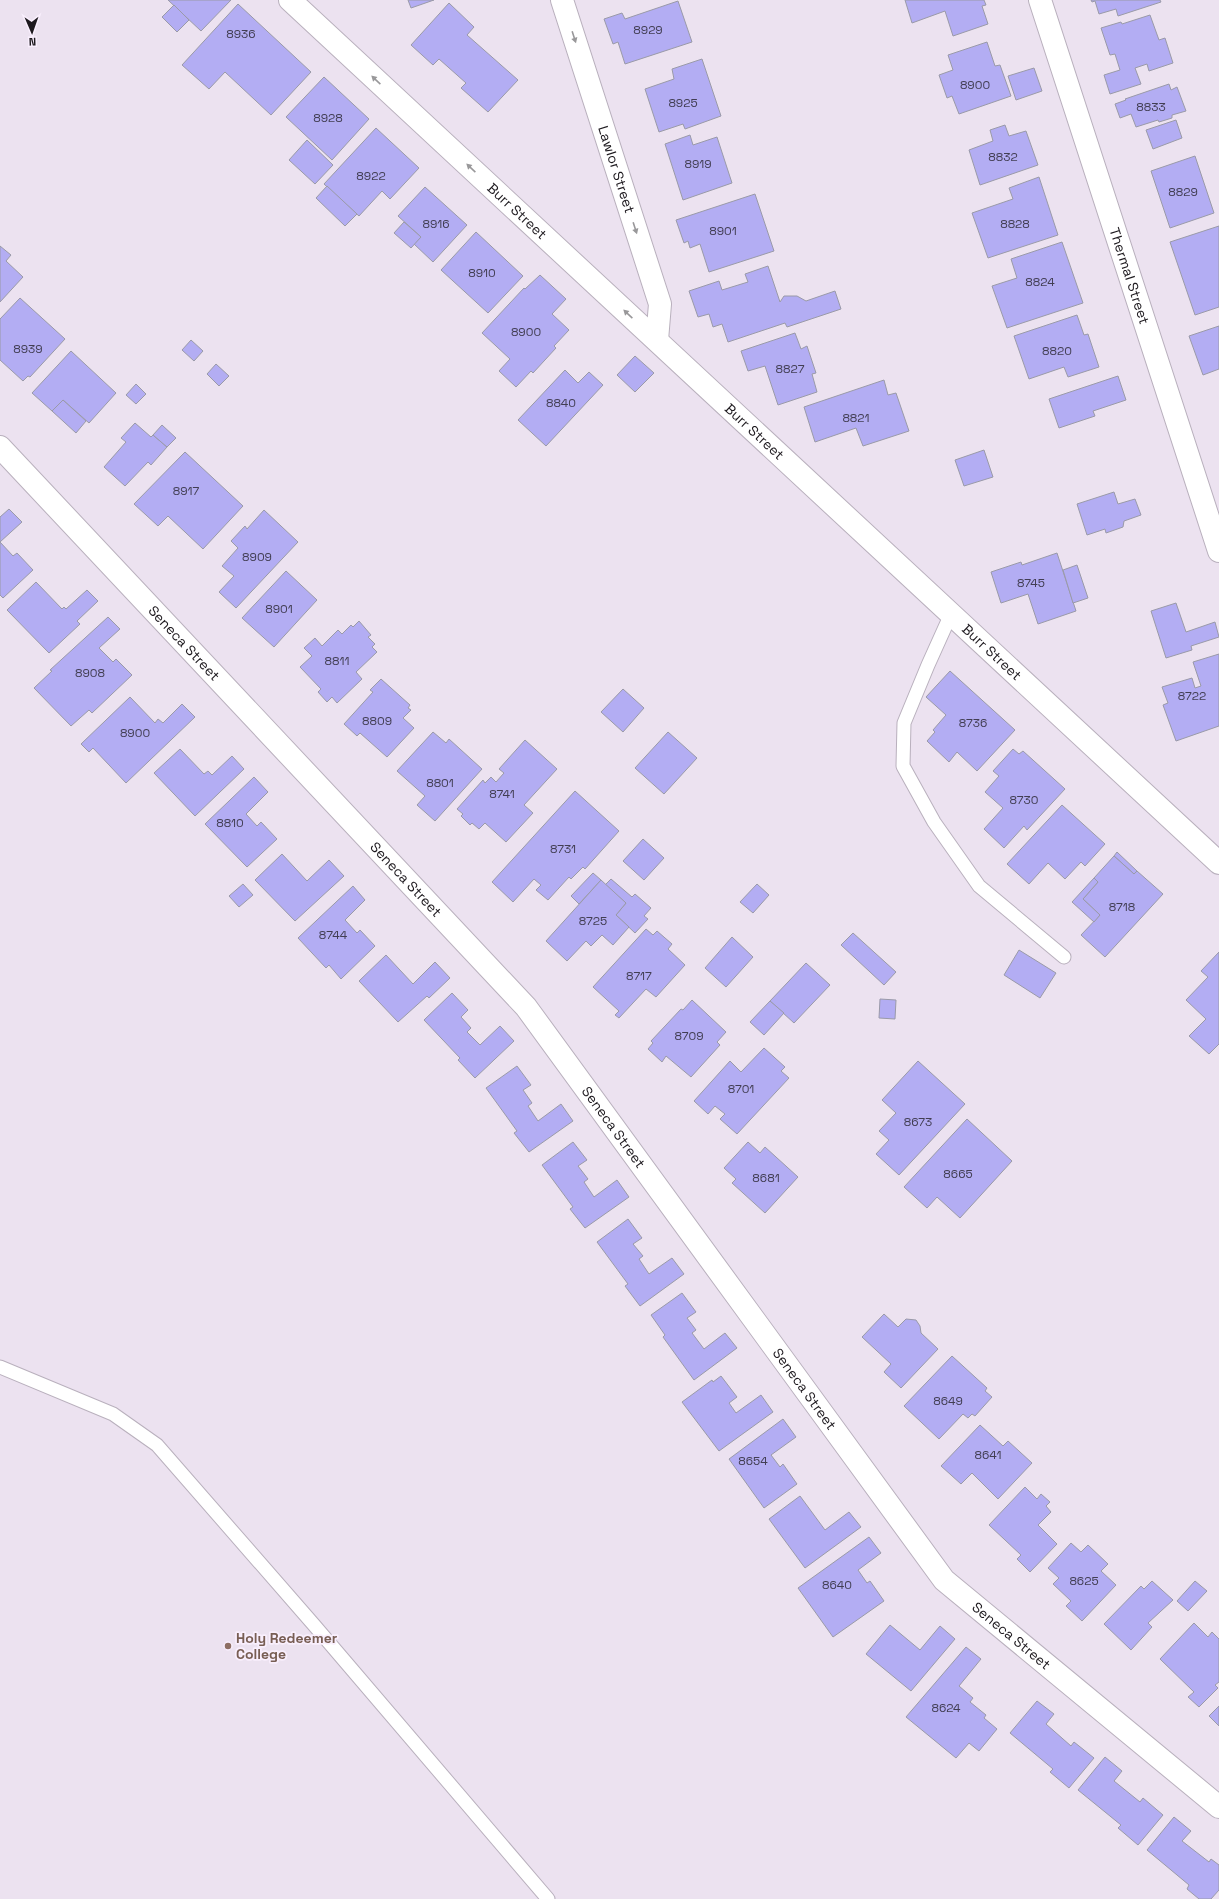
<svg xmlns="http://www.w3.org/2000/svg" width="1219" height="1899" font-family="'Space Grotesk',sans-serif">
  <style>
    .building { fill: #b3adf3; stroke: #9a9aa8 }
    .lines { fill: none; stroke-linecap: round; stroke-linejoin: round }
    .lane-casing { stroke: #b9b0bd; stroke-width: 15 }
    .street-casing { stroke: #b9b0bd; stroke-width: 24 }
    .lane { stroke: #fff; stroke-width: 13 }
    .street { stroke: #fff; stroke-width: 22 }
    .oneway { fill: #99989a }
    .education-dot { fill: #8d6e63; stroke: #f9effd; stroke-width: 1.5 }
    .labels { text-anchor: middle; stroke-width: 3.5; stroke-linejoin: round; paint-order: stroke }
    .number-label { font-size: 12px; fill: #423e53 }
    .street-label { font-size: 14px; fill: #1d191e; stroke: #f9effd }
    .education-label { font-size: 14px; font-weight: bold; fill: #785e54; stroke: #f9effd; text-anchor: start }
  </style>
  <rect width="100%" height="100%" fill="#ece2f0"/>
  <g class="building">
    <polygon points="168,0 231,0 201,31"/>
    <polygon points="408,0 434,0 411,8"/>
    <polygon points="905,0 984,0 986,5 982,6 988,24 953,36 945,11 912,23"/>
    <polygon points="1091,0 1160,0 1161,2 1118,16 1116,9 1099,14 1095,1 1092,2"/>
    <polygon points="678,1 692,42 625,64 618,42 613,44 604,19 622,13 625,19"/>
    <polygon points="449,3 474,27 467,35 518,80 488,112 461,88 466,83 439,59 433,65 411,45"/>
    <polygon points="238,4 311,72 271,115 225,72 209,89 182,65"/>
    <polygon points="174,5 189,20 177,32 162,17"/>
    <polygon points="1150,15 1159,40 1165,38 1173,63 1149,71 1147,64 1135,68 1141,84 1110,94 1104,75 1120,70 1115,54 1110,55 1101,28 1121,22 1122,24"/>
    <polygon points="987,42 995,66 1000,65 1011,96 959,114 952,96 947,98 939,75 953,70 948,55"/>
    <polygon points="702,59 721,116 685,129 683,124 659,132 645,89 674,79 672,69"/>
    <polygon points="1034,68 1042,91 1016,100 1008,76"/>
    <polygon points="324,77 369,119 332,160 286,117"/>
    <polygon points="1169,84 1171,90 1177,87 1186,111 1172,115 1172,118 1159,122 1158,120 1136,127 1131,114 1120,118 1115,104 1126,100 1125,99"/>
    <polygon points="1176,120 1182,138 1153,149 1146,130"/>
    <polygon points="1005,125 1009,136 1026,131 1038,165 980,185 969,150 993,141 990,130"/>
    <polygon points="376,128 419,168 390,199 382,191 359,216 324,184"/>
    <polygon points="690,135 693,145 717,137 732,183 683,200 665,144"/>
    <polygon points="307,140 333,165 315,184 289,160"/>
    <polygon points="1195,156 1214,213 1170,228 1151,171"/>
    <polygon points="1039,177 1058,235 988,258 972,213 1013,199 1009,188"/>
    <polygon points="327,186 357,214 345,226 316,198"/>
    <polygon points="425,187 467,225 433,262 414,244 421,237 398,216"/>
    <polygon points="755,194 774,251 709,272 700,244 690,248 688,241 684,243 676,220"/>
    <polygon points="404,222 421,237 411,248 394,233"/>
    <polygon points="1219,226 1219,307 1195,315 1170,242"/>
    <polygon points="476,232 523,276 488,313 441,270"/>
    <polygon points="1062,242 1083,303 1007,328 992,286 1017,278 1011,259"/>
    <polygon points="0,246 11,255 6,261 23,277 0,302"/>
    <polygon points="768,266 780,302 784,296 797,296 806,301 835,291 841,309 787,327 785,323 728,342 722,324 713,327 709,314 698,317 689,291 719,281 722,290 748,282 745,274"/>
    <polygon points="540,275 566,299 552,314 569,330 554,346 556,348 533,373 531,371 516,387 499,371 510,359 482,333 524,288 525,289"/>
    <polygon points="20,298 65,339 30,377 28,376 23,381 0,360 0,319"/>
    <polygon points="1077,315 1084,335 1088,334 1099,367 1068,377 1064,367 1029,379 1014,336"/>
    <polygon points="1219,326 1219,369 1203,375 1189,336"/>
    <polygon points="795,333 801,349 807,346 816,373 812,374 817,392 778,405 765,366 748,371 741,351"/>
    <polygon points="191,340 203,351 194,361 182,350"/>
    <polygon points="71,351 116,393 89,423 63,400 52,411 32,393"/>
    <polygon points="635,356 654,373 635,392 617,375"/>
    <polygon points="216,364 229,376 219,386 207,374"/>
    <polygon points="565,370 578,383 589,372 603,385 546,446 518,420"/>
    <polygon points="1118,376 1126,400 1093,411 1095,416 1059,428 1049,399"/>
    <polygon points="884,380 888,395 896,393 909,431 863,446 856,428 815,442 804,407"/>
    <polygon points="136,384 146,394 136,404 126,395"/>
    <polygon points="63,400 86,421 76,433 52,411"/>
    <polygon points="135,423 151,437 153,435 167,447 151,465 148,462 125,486 104,467 126,442 121,438"/>
    <polygon points="162,425 176,438 167,447 153,435"/>
    <polygon points="984,450 993,477 964,486 955,460"/>
    <polygon points="185,452 243,506 203,549 168,516 158,526 134,504"/>
    <polygon points="1114,492 1118,504 1135,499 1141,515 1124,521 1123,527 1106,533 1105,529 1087,535 1077,504"/>
    <polygon points="9,509 22,522 0,542 13,556 17,553 33,570 3,598 0,595 0,517"/>
    <polygon points="264,510 298,542 236,608 219,592 234,576 222,566 238,548 231,541 245,526 247,529"/>
    <polygon points="1057,553 1076,611 1038,624 1028,594 1001,603 991,572 1021,562 1022,565"/>
    <polygon points="1077,565 1088,598 1073,603 1063,570"/>
    <polygon points="286,571 317,600 274,647 242,618"/>
    <polygon points="36,582 62,609 64,607 66,609 87,590 98,601 77,621 80,624 49,653 7,610"/>
    <polygon points="1176,603 1186,632 1215,622 1219,637 1191,646 1192,650 1166,658 1151,611"/>
    <polygon points="108,617 120,629 99,648 113,662 116,659 132,675 92,713 89,710 71,726 34,688 52,671 50,670"/>
    <polygon points="359,621 371,635 368,637 375,644 372,647 377,652 356,672 362,679 337,703 332,697 327,702 318,692 321,689 300,667 312,656 304,648 315,638 322,646 338,630 342,634 351,625 353,627"/>
    <polygon points="1219,654 1219,726 1176,741 1163,705 1168,703 1162,687 1192,678 1195,688 1201,686 1193,662"/>
    <polygon points="950,671 1015,730 977,771 957,752 949,762 927,741 935,732 933,730 946,715 926,697"/>
    <polygon points="381,679 410,705 408,708 411,710 403,718 414,728 387,757 360,733 357,736 344,724 373,692 370,690"/>
    <polygon points="623,689 644,708 623,732 601,712"/>
    <polygon points="130,697 155,723 158,719 163,723 182,704 195,717 126,783 93,748 89,752 81,744"/>
    <polygon points="433,732 446,743 449,739 482,769 435,821 417,805 425,796 397,771"/>
    <polygon points="668,732 697,758 664,794 635,768"/>
    <polygon points="525,740 557,769 524,805 533,813 506,842 485,823 479,829 472,823 470,825 461,816 463,814 457,809 483,780 485,783 491,777 496,782 504,773 499,769"/>
    <polygon points="180,749 204,774 208,771 212,775 232,756 244,769 195,816 154,773"/>
    <polygon points="1013,749 1019,754 1023,751 1065,789 1027,830 1024,826 1004,848 984,829 1003,808 985,792 999,776 993,771"/>
    <polygon points="254,777 268,792 246,814 257,826 261,822 277,839 247,867 205,824"/>
    <polygon points="575,791 619,831 585,869 583,867 571,879 569,877 548,900 536,890 541,885 534,879 513,902 492,882"/>
    <polygon points="1062,805 1105,844 1085,866 1081,862 1065,879 1048,863 1029,884 1007,864"/>
    <polygon points="643,839 664,858 644,880 623,861"/>
    <polygon points="1117,852 1137,871 1134,874 1114,856"/>
    <polygon points="282,854 307,881 329,860 344,876 295,921 255,880"/>
    <polygon points="1114,856 1134,874 1137,871 1163,894 1105,957 1081,935 1100,915 1083,899 1098,882 1094,878"/>
    <polygon points="593,873 601,880 579,904 571,896"/>
    <polygon points="1094,878 1098,882 1083,899 1100,915 1094,922 1072,902"/>
    <polygon points="611,879 632,897 635,894 651,908 644,916 648,919 635,933 616,915 626,903 605,885"/>
    <polygon points="601,880 626,903 616,915 629,927 613,945 602,935 591,946 586,941 567,961 546,941"/>
    <polygon points="243,884 253,895 239,907 229,896"/>
    <polygon points="757,884 769,895 753,913 740,902"/>
    <polygon points="353,886 365,900 345,920 357,933 360,930 375,946 341,979 329,965 326,968 298,938"/>
    <polygon points="646,929 653,935 657,931 672,944 668,949 685,965 656,997 646,989 619,1018 615,1015 619,1011 593,987"/>
    <polygon points="853,933 896,972 884,985 841,945"/>
    <polygon points="732,937 753,957 726,987 705,968"/>
    <polygon points="1019,950 1056,973 1040,998 1004,975"/>
    <polygon points="1219,952 1219,1044 1209,1054 1189,1036 1206,1019 1186,1000 1208,977 1201,971"/>
    <polygon points="386,955 413,984 435,962 450,978 429,998 427,996 398,1022 359,981"/>
    <polygon points="806,963 830,985 794,1023 770,1001"/>
    <polygon points="452,993 468,1010 461,1017 471,1028 467,1032 480,1045 500,1026 514,1041 475,1078 458,1060 460,1058 424,1020"/>
    <polygon points="880,999 896,1000 895,1019 879,1018"/>
    <polygon points="692,1000 726,1032 717,1042 720,1045 691,1077 666,1056 662,1062 648,1049 653,1043 651,1041 681,1009 683,1010"/>
    <polygon points="770,1001 784,1013 764,1035 750,1022"/>
    <polygon points="764,1048 785,1067 781,1071 789,1078 737,1134 720,1119 725,1114 715,1106 708,1114 694,1101 730,1061 741,1072"/>
    <polygon points="918,1061 965,1104 899,1175 876,1154 889,1140 879,1131 896,1113 882,1100"/>
    <polygon points="517,1066 531,1085 523,1090 532,1103 528,1106 538,1121 561,1104 573,1121 529,1152 514,1133 517,1131 486,1088"/>
    <polygon points="967,1119 1012,1161 960,1218 937,1197 927,1208 904,1187"/>
    <polygon points="573,1142 587,1160 578,1166 588,1179 584,1182 594,1197 617,1180 629,1197 585,1228 570,1209 573,1207 542,1165"/>
    <polygon points="748,1142 760,1153 765,1147 798,1177 765,1213 732,1183 736,1179 724,1168"/>
    <polygon points="628,1219 642,1238 633,1244 643,1256 639,1259 649,1274 672,1258 684,1274 640,1306 625,1286 628,1284 597,1242"/>
    <polygon points="682,1293 696,1312 687,1318 696,1330 692,1333 704,1349 725,1333 737,1348 694,1380 663,1337 665,1335 651,1315"/>
    <polygon points="884,1314 898,1327 906,1319 916,1320 920,1326 921,1333 938,1349 901,1388 884,1372 891,1364 862,1337"/>
    <polygon points="952,1356 987,1388 985,1391 992,1397 975,1416 972,1414 968,1418 963,1414 939,1439 904,1406"/>
    <polygon points="721,1376 737,1397 729,1403 736,1413 761,1395 773,1412 719,1451 682,1402 712,1380 713,1382"/>
    <polygon points="783,1419 796,1437 771,1455 780,1467 783,1464 797,1484 764,1508 729,1459"/>
    <polygon points="980,1425 1003,1446 1008,1441 1032,1463 998,1499 972,1473 961,1484 941,1466"/>
    <polygon points="1025,1487 1037,1499 1041,1494 1050,1502 1046,1506 1051,1512 1038,1525 1057,1544 1030,1572 1017,1559 1021,1555 989,1525"/>
    <polygon points="800,1496 825,1530 849,1512 861,1527 805,1568 769,1519"/>
    <polygon points="869,1537 881,1553 858,1570 867,1583 870,1581 884,1601 833,1637 798,1588"/>
    <polygon points="1071,1543 1081,1552 1088,1545 1108,1564 1101,1571 1116,1585 1082,1621 1066,1606 1071,1601 1053,1584 1059,1578 1048,1568"/>
    <polygon points="1152,1581 1173,1600 1148,1623 1152,1627 1131,1650 1104,1624 1141,1586 1144,1589"/>
    <polygon points="1195,1581 1207,1591 1188,1611 1177,1601"/>
    <polygon points="1194,1623 1208,1637 1212,1632 1219,1639 1219,1682 1215,1685 1218,1688 1199,1707 1188,1697 1194,1692 1160,1659"/>
    <polygon points="890,1625 920,1650 940,1626 955,1639 911,1691 866,1654"/>
    <polygon points="966,1647 981,1659 959,1686 973,1698 970,1702 986,1715 984,1718 997,1729 979,1751 969,1743 956,1758 906,1717"/>
    <polygon points="1037,1701 1054,1714 1046,1724 1071,1746 1074,1742 1094,1758 1069,1788 1050,1772 1053,1769 1010,1733"/>
    <polygon points="1219,1706 1219,1726 1209,1716"/>
    <polygon points="1105,1757 1122,1771 1114,1781 1140,1802 1143,1798 1163,1815 1138,1845 1118,1828 1121,1825 1078,1790"/>
    <polygon points="1174,1817 1191,1831 1182,1841 1209,1862 1211,1859 1219,1865 1219,1890 1211,1899 1199,1899 1187,1889 1189,1885 1147,1850"/>
  </g>
  <g class="lines">
    <defs>
      <g id="lane">
        <polyline points="951,614 928,665 904,723 903,766 934,822 979,886 1064,957"/>
        <polyline points="0,1367 113,1414 157,1445 314,1625 548,1899"/>
      </g>
      <g id="street">
        <path id="s1" d="M290 0 1219 863"/>
        <path id="s2" d="M562 0 660 304 657 340"/>
        <path id="s3" d="M1040 0 1219 551"/>
        <path id="s4" d="M0 447 526 1007 944 1580 1219 1807"/>
      </g>
    </defs>
    <use href="#lane" class="lane-casing"/>
    <use href="#street" class="street-casing"/>
    <use href="#lane" class="lane"/>
    <use href="#street" class="street"/>
  </g>
  <defs><path id="oneway-solid" d="M-6-.8H1V-3.2L6.5 0L1 3.2V.8H-6Z"/></defs>
  <g class="oneway">
    <use href="#oneway-solid" transform="translate(574 37) rotate(72)"/>
    <use href="#oneway-solid" transform="translate(376 80) rotate(-137)"/>
    <use href="#oneway-solid" transform="translate(471 168) rotate(-137)"/>
    <use href="#oneway-solid" transform="translate(635 228) rotate(72)"/>
    <use href="#oneway-solid" transform="translate(628 314) rotate(-137)"/>
  </g>
  <circle class="education-dot" cx="228" cy="1646" r="4"/>
  <g class="labels">
    <g class="number-label">
      <text x="648" y="34">8929</text>
      <text x="241" y="38">8936</text>
      <text x="975" y="89">8900</text>
      <text x="683" y="107">8925</text>
      <text x="1151" y="111">8833</text>
      <text x="328" y="122">8928</text>
      <text x="1003" y="161">8832</text>
      <text x="698" y="168">8919</text>
      <text x="371" y="180">8922</text>
      <text x="1183" y="196">8829</text>
      <text x="436" y="228">8916</text>
      <text x="1015" y="228">8828</text>
      <text x="723" y="235">8901</text>
      <text x="482" y="277">8910</text>
      <text x="1040" y="286">8824</text>
      <text x="526" y="336">8900</text>
      <text x="28" y="353">8939</text>
      <text x="1057" y="355">8820</text>
      <text x="790" y="373">8827</text>
      <text x="561" y="407">8840</text>
      <text x="856" y="422">8821</text>
      <text x="186" y="495">8917</text>
      <text x="257" y="561">8909</text>
      <text x="1031" y="587">8745</text>
      <text x="279" y="613">8901</text>
      <text x="337" y="665">8811</text>
      <text x="90" y="677">8908</text>
      <text x="1192" y="700">8722</text>
      <text x="377" y="725">8809</text>
      <text x="973" y="727">8736</text>
      <text x="135" y="737">8900</text>
      <text x="440" y="787">8801</text>
      <text x="502" y="798">8741</text>
      <text x="1024" y="804">8730</text>
      <text x="230" y="827">8810</text>
      <text x="563" y="853">8731</text>
      <text x="1122" y="911">8718</text>
      <text x="593" y="925">8725</text>
      <text x="333" y="939">8744</text>
      <text x="639" y="980">8717</text>
      <text x="689" y="1040">8709</text>
      <text x="741" y="1093">8701</text>
      <text x="918" y="1126">8673</text>
      <text x="958" y="1178">8665</text>
      <text x="766" y="1182">8681</text>
      <text x="948" y="1405">8649</text>
      <text x="988" y="1459">8641</text>
      <text x="753" y="1465">8654</text>
      <text x="1084" y="1585">8625</text>
      <text x="837" y="1589">8640</text>
      <text x="946" y="1712">8624</text>
    </g>
    <g class="street-label">
      <text dy="5" stroke="none"><textPath href="#s2" startOffset="178">Lawlor Street</textPath></text>
      <text dy="5" stroke="none"><textPath href="#s1" startOffset="310">Burr Street</textPath></text>
      <text dy="5" stroke="none"><textPath href="#s3" startOffset="290">Thermal Street</textPath></text>
      <text dy="5" stroke="none"><textPath href="#s1" startOffset="634">Burr Street</textPath></text>
      <text dy="5" stroke="none"><textPath href="#s4" startOffset="269">Seneca Street</textPath></text>
      <text dy="5" stroke="none"><textPath href="#s1" startOffset="958">Burr Street</textPath></text>
      <text dy="5" stroke="none"><textPath href="#s4" startOffset="593">Seneca Street</textPath></text>
      <text dy="5" stroke="none"><textPath href="#s4" startOffset="917">Seneca Street</textPath></text>
      <text dy="5" stroke="none"><textPath href="#s4" startOffset="1241">Seneca Street</textPath></text>
      <text dy="5" stroke="none"><textPath href="#s4" startOffset="1565">Seneca Street</textPath></text>
    </g>
    <g class="education-label">
      <text x="236" y="1643">Holy Redeemer<tspan x="236" dy="16">College</tspan></text>
    </g>
  </g>
  <g transform="translate(32 32) rotate(178)" stroke="#f9effd" stroke-width="3" paint-order="stroke">
  <path d="M0-3L7 15L0 10L-7 15Z" fill="#1d191e"/>
  <text y="-6" font-size="11" font-weight="bold" text-anchor="middle" fill="#1d191e">N</text>
  </g>
</svg>
